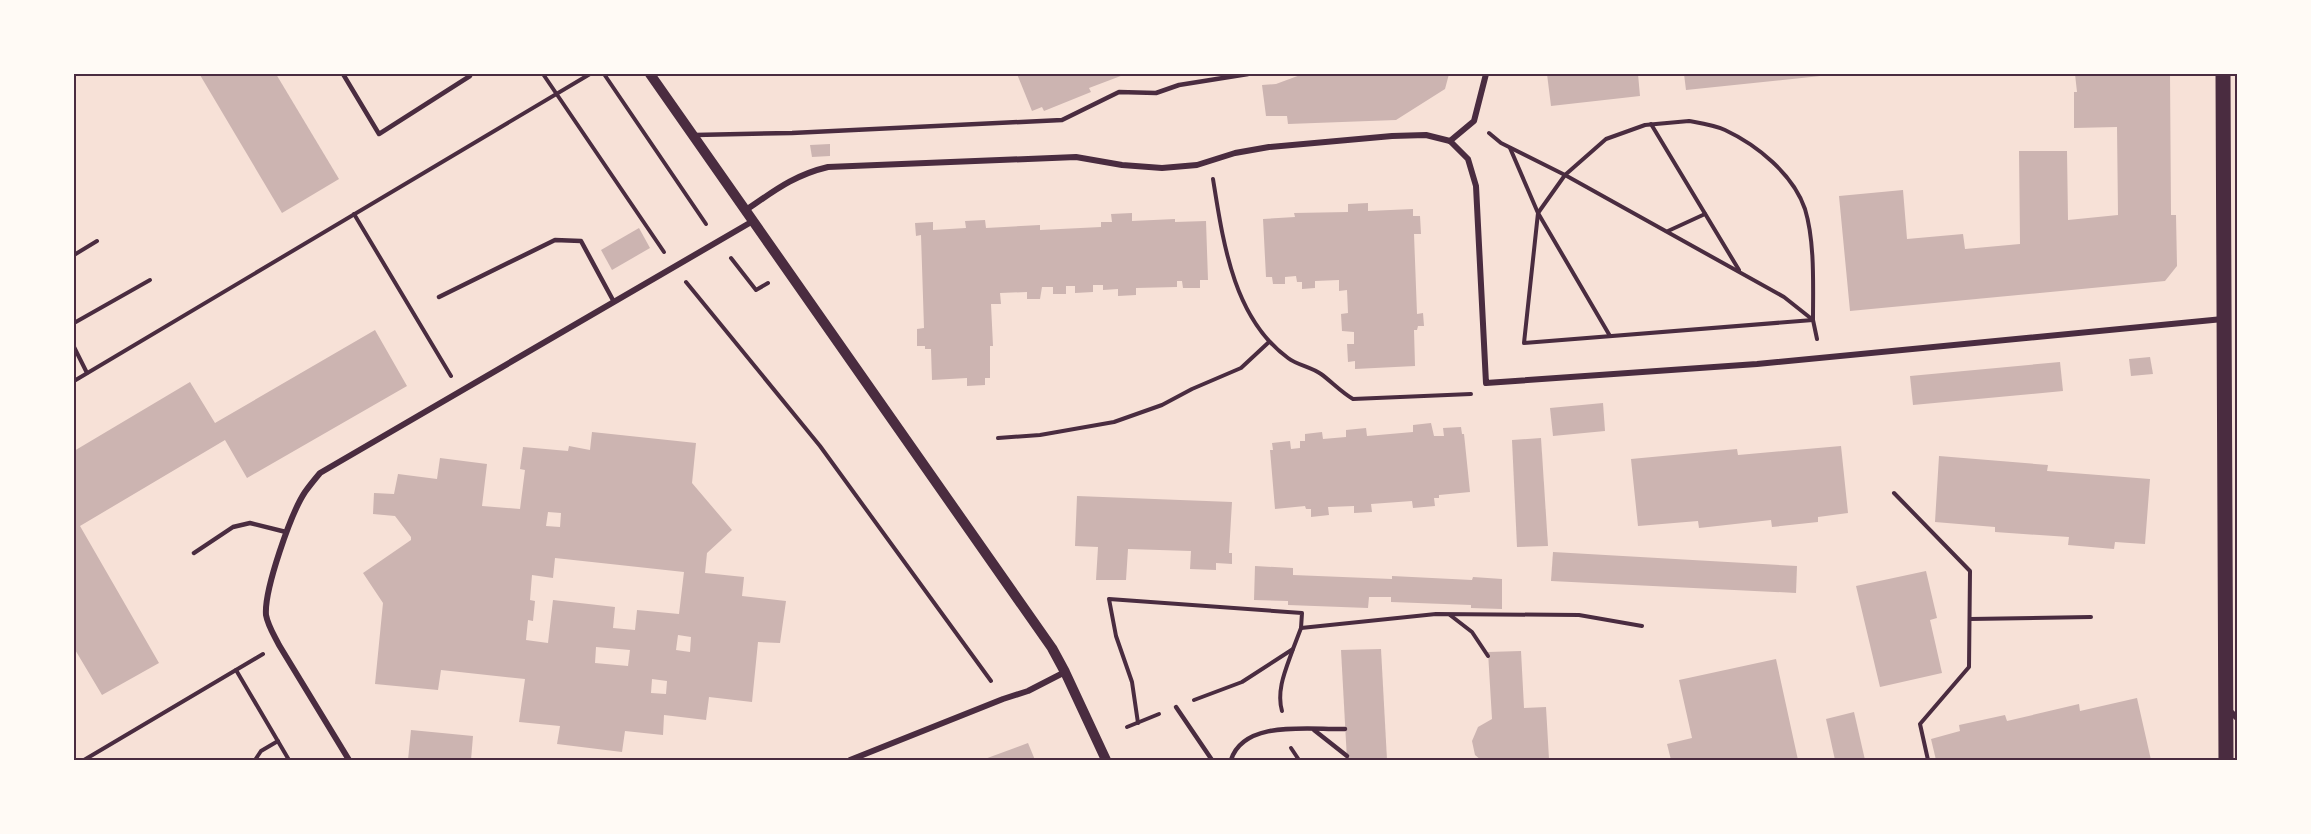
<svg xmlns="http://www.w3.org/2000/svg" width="2311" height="834" font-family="Lora,serif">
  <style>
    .building { fill: #ccb4b1; fill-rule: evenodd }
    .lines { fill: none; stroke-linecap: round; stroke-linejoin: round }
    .path { stroke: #4a2c40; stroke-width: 4 }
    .service { stroke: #4a2c40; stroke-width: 4.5 }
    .minor { stroke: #4a2c40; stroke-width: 6 }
    .tertiary { stroke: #4a2c40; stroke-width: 10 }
    .primary { stroke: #4a2c40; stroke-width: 15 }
    .neatline { fill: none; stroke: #4a2c40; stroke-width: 2 }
  </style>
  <rect width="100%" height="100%" fill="#f7e1d7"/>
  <g class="building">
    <polygon points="202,74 276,74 339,179 282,213 200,75"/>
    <polygon points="1017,74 1126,74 1089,88 1091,92 1044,111 1042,107 1032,111"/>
    <polygon points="1303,74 1449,74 1445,89 1396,120 1288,124 1287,116 1266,116 1262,85 1276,84"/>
    <polygon points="1547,74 1638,74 1640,96 1551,106"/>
    <polygon points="1684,74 1830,74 1830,75 1686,90"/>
    <polygon points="2075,74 2170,74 2171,215 2176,215 2177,266 2165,281 1850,311 1839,196 1903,190 1907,239 1963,234 1965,249 2020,244 2019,151 2067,151 2068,220 2118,215 2117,127 2074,128 2074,92 2077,92"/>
    <polygon points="830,144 830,156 812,157 810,145"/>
    <polygon points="1368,203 1368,211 1413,209 1413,216 1420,216 1421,234 1414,234 1417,314 1423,313 1424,326 1418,326 1417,330 1414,330 1415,366 1355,369 1355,361 1348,362 1347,344 1354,344 1354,332 1342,331 1341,314 1348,313 1347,290 1339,291 1339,280 1315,281 1315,288 1302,289 1302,282 1297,282 1296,276 1285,277 1285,284 1273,284 1272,277 1266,277 1263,219 1295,217 1294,213 1348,212 1348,204"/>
    <polygon points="1132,213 1132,221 1175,219 1175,222 1206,221 1208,280 1200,280 1200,288 1183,288 1182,281 1177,281 1177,287 1136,288 1136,295 1118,296 1118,289 1103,290 1103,285 1093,285 1093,292 1075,293 1075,286 1066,286 1066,294 1053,294 1053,287 1042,287 1040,299 1027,299 1027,292 1000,293 1001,304 991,304 993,346 990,346 990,378 985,378 985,385 967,386 967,378 932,380 931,349 925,349 925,346 917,346 917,329 924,328 921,235 916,236 915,223 933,222 933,230 966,228 965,221 985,220 986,228 1040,225 1040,230 1101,227 1101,222 1112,222 1111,214"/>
    <polygon points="639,228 650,248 612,270 601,250"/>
    <polygon points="375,330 407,386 247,478 225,440 80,526 159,663 102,695 74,648 74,451 190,382 215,423"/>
    <polygon points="2150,357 2153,374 2131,376 2129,359"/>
    <polygon points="2060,362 2063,391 1913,405 1910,376"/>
    <polygon points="1603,403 1605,431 1553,436 1550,408"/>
    <polygon points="1431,423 1434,436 1444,436 1443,428 1461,427 1462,434 1464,434 1470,492 1439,495 1439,498 1434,498 1435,506 1413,508 1412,501 1371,504 1372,512 1354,513 1354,506 1328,507 1329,515 1311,517 1311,509 1306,509 1305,506 1275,509 1270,450 1273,450 1272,443 1290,441 1291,449 1300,448 1300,441 1305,441 1305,434 1322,432 1323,439 1346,437 1346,430 1366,428 1367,436 1413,432 1413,425"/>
    <path d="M592 432 696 443 692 483 732 530 707 553 705 573 744 577 742 596 786 601 780 643 758 642 752 702 709 697 706 720 664 715 663 735 625 731 622 752 557 744 560 726 519 722 525 679 441 670 438 690 375 684 383 603 363 573 411 540V537L395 516 373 514 374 493 394 494 398 474 437 479 440 458 487 464 482 506 520 509 525 470 520 469 523 447 568 451 569 446 590 450ZM548 512 561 513 560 527 546 526ZM555 558 684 572 679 614 637 610 635 630 613 628 615 607 553 600 548 643 526 640 528 620 533 621 535 601 530 600 532 575 553 578ZM678 635 691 637 690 652 676 650ZM596 647 630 650 628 666 595 663ZM652 679 667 681 666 694 651 693Z"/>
    <polygon points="1541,438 1548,546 1517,547 1512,440"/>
    <polygon points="1841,446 1848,513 1818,517 1818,522 1772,527 1771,520 1699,528 1698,521 1638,526 1631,459 1737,449 1738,455"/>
    <polygon points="1939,456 2048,465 2047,471 2150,479 2145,544 2115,542 2114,549 2068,545 2069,537 1995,532 1995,527 1935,522"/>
    <polygon points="1077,496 1232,502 1229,553 1232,553 1232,564 1216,563 1216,570 1190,569 1191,551 1128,549 1126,580 1096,580 1098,547 1075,546"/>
    <polygon points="1553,552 1797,566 1796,593 1551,581"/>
    <polygon points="1255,566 1293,568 1293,575 1392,579 1392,576 1472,580 1473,577 1502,579 1502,609 1471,608 1471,605 1391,602 1391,597 1369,597 1368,608 1288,605 1288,601 1254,600"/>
    <polygon points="1926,571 1937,618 1930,620 1942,673 1880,687 1856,586"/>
    <polygon points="1381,649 1387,760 1347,760 1341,650"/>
    <polygon points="1521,651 1524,708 1546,707 1549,759 1481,760 1475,755 1472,741 1478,727 1492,719 1488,652"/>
    <polygon points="1776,659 1798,760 1671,760 1667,744 1692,738 1679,680"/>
    <polygon points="2137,698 2151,760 1936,760 1931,739 1960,731 1959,725 2005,715 2007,721 2079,704 2080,711"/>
    <polygon points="1854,712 1865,760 1835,760 1826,719"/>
    <polygon points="411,730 473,736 471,760 408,760"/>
    <polygon points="1028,743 1035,760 982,760"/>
  </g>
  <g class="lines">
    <g class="path">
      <polyline points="543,74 664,252"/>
      <polyline points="604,74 706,224"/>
      <path d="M1689 121C1700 123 1714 125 1725 130 1757 145 1793 174 1805 209 1815 242 1813 285 1813 320L1524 343 1538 213 1565 175 1606 139 1645 125Z"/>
      <polyline points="1651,124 1739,270"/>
      <polyline points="1489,133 1501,143 1565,175 1784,297 1813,320 1817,339"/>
      <polyline points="1510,148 1538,213 1610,336"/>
      <path d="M1213 179C1223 241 1233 318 1288 358 1297 365 1311 367 1321 374 1332 382 1341 392 1353 399L1471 394"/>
      <polyline points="354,214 451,376"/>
      <polyline points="1668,231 1705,214"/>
      <polyline points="74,255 97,241"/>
      <polyline points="731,258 756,290 768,283"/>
      <polyline points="686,282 820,446 991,681"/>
      <polyline points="74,323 150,280"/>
      <polyline points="74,347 87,373"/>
      <polyline points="74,381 590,74"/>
      <polyline points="998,438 1040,435 1114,422 1162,405 1192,389 1241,368 1269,342"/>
      <polyline points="1894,493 1970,571 1969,667 1920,724 1928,760"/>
      <polyline points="1450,615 1472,632 1488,656"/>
      <polyline points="1970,619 2091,617"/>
      <polyline points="1301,628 1436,614 1579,615 1642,626"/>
      <polyline points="236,670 289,760"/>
      <path d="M1282 711C1276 690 1286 669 1293 649"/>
      <polyline points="1138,723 1132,682 1116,636 1109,599 1302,613 1301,628 1293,649 1242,682 1194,700"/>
      <polyline points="1127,727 1159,714"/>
      <polyline points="1291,748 1299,760"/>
      <polyline points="84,760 263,654"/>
      <polyline points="255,760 261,751 278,741"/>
    </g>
    <g class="service">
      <polyline points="343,74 379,134 470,76 468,74"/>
      <polyline points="695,135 792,133 1062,120 1119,92 1156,93 1179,85 1248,74"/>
      <polyline points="439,297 555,240 581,241 614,302"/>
      <polyline points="194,553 233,527 250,523 286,532"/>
      <polyline points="1176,707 1212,760"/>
      <polyline points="1314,730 1347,756"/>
      <path d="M1231 760C1244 719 1310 730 1345 729"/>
    </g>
    <g class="minor">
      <polyline points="1450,141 1474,121 1486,74"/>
      <path d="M746 210C774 191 794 175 828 167L1076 157 1122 165 1162 168 1197 165 1235 153 1269 147 1392 136 1426 135 1450 141 1468 159 1476 186 1486 383 1757 364 2223 319"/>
      <polyline points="2228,709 2238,719"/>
      <path d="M349 760 279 645C274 635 268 626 266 615 264 590 291 513 305 492 310 485 315 479 320 473L753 221"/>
      <polyline points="850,760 1003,699 1028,691 1065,672"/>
    </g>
    <polyline class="tertiary" points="650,74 1052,648 1065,672 1106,760"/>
    <polyline class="primary" points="2223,74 2226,760"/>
  </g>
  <rect width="2311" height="834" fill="none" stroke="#fffaf5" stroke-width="150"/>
  <rect x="75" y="75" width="2161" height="684" class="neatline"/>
</svg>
